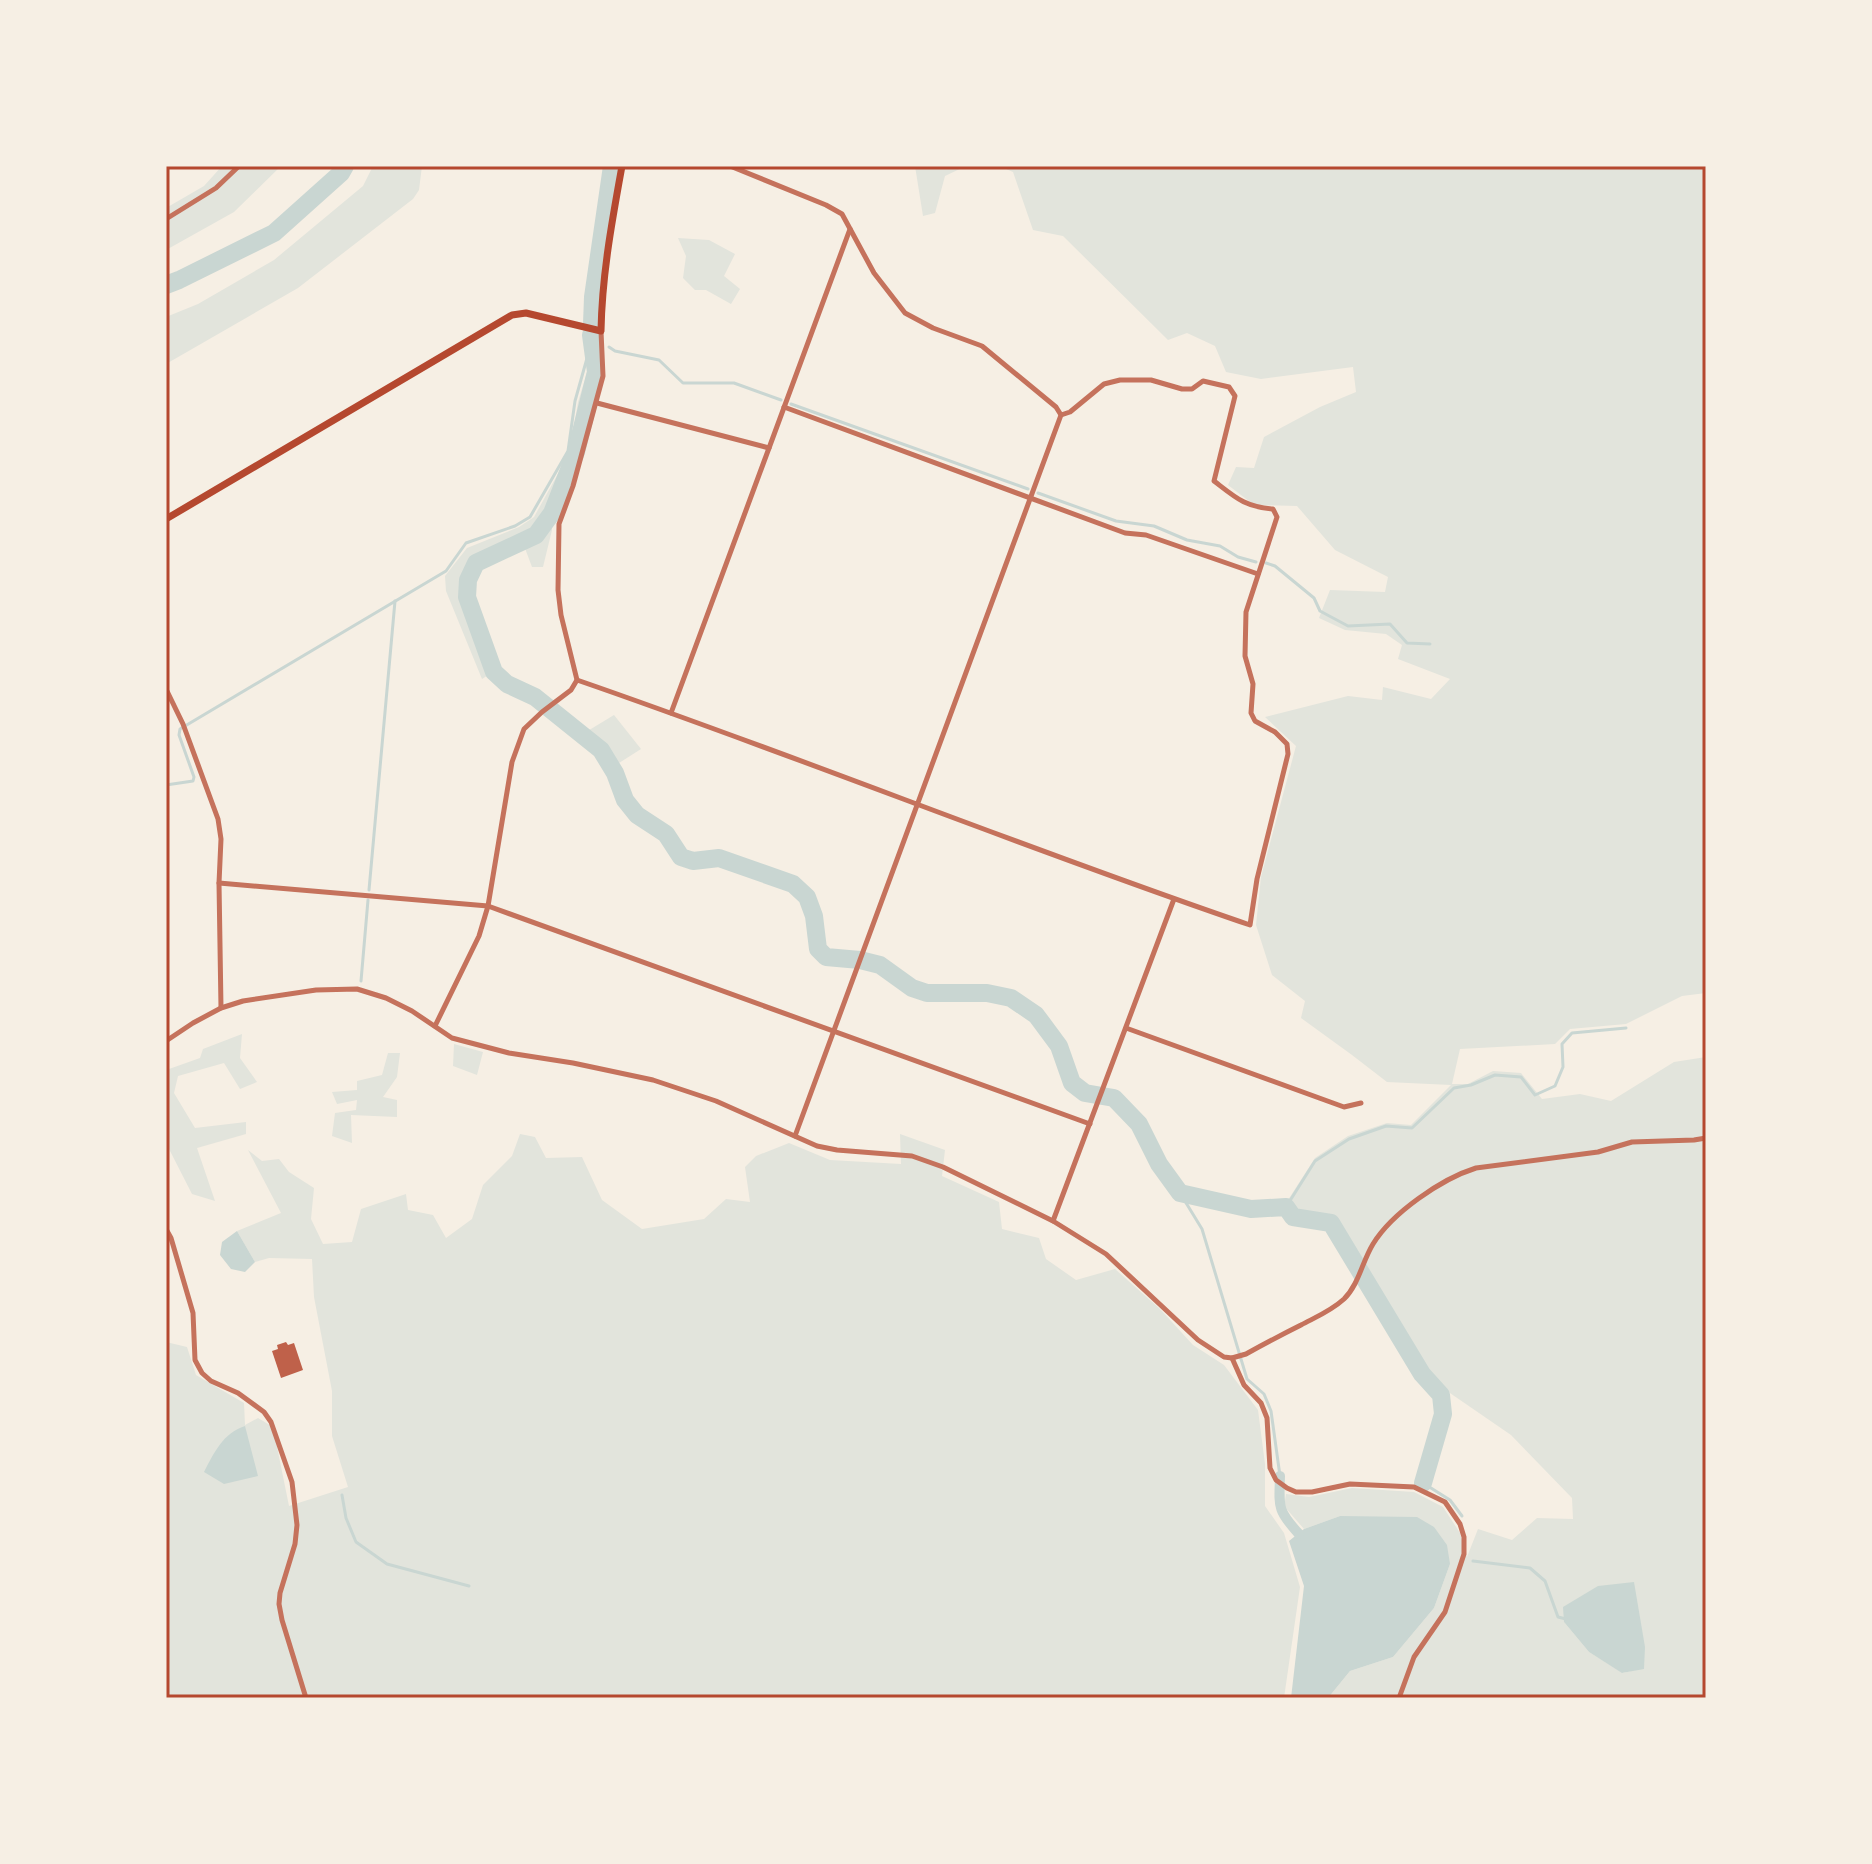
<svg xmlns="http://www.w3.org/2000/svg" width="1872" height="1864" font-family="Rubik,sans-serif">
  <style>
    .green { fill: #e2e4dc; fill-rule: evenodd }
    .water { fill: #c9d6d2 }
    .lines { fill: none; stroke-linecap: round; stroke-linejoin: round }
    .stream { stroke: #c9d6d2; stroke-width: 3 }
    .canal { stroke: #c9d6d2; stroke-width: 10 }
    .river { stroke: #c9d6d2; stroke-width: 18 }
    .building { fill: #bf614a }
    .minor { stroke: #c5725c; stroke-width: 5 }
    .secondary { stroke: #b5482f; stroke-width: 7 }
    .neatline { fill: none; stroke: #b5482f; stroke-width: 3 }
  </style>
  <rect width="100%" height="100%" fill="#f6efe4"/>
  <g class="green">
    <polygon points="222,166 281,166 234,212 166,250 166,208 204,186"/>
    <polygon points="373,166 422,166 419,190 413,199 298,288 166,364 166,317 198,304 274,260 363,186"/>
    <polygon points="915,166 966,166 945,176 935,213 923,216"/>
    <path d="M999 166H1706V993L1682 996 1626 1024 1570 1029 1555 1044 1460 1049 1452 1084H1468L1493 1071 1521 1073 1542 1099 1580 1094 1611 1101 1674 1062 1706 1057V1698H1328L1350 1671 1393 1657 1434 1608 1450 1564 1340 1516 1304 1529 1284 1506 1286 1494 1309 1497 1352 1488 1414 1492 1443 1507 1460 1533 1467 1557 1478 1529 1512 1540 1537 1518 1573 1519 1572 1498 1511 1435 1447 1391 1423 1367 1336 1220 1295 1214 1288 1200 1315 1158 1348 1136 1387 1123 1411 1125 1451 1085 1387 1082 1352 1055 1301 1018 1305 1001 1272 975 1256 925 1261 877 1296 746 1265 717 1348 696 1382 700 1383 687 1431 699 1450 679 1398 659 1402 645 1386 634 1345 630 1319 618 1330 590 1385 592 1388 577 1335 550 1297 506 1254 505 1228 485 1236 467 1254 468 1264 437 1320 407 1356 392 1353 367 1261 379 1226 372 1215 346 1187 333 1168 340 1063 236 1033 230 1013 172ZM1564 1622 1644 1668 1623 1673 1589 1652Z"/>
    <polygon points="678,238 709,240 735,254 724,276 740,289 731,304 706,290 695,290 683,278 686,256"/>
    <polygon points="588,369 593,373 574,452 551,507 552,530 543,567 532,567 520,535 472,558 462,580 464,598 490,674 482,679 446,591 445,576 467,548 519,527 534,517 570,452 578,402"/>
    <polygon points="614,715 641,749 619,763 586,732"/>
    <polygon points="242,1034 240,1058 257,1082 240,1089 224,1063 178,1076 174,1093 195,1128 246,1122 246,1134 197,1148 215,1201 192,1194 168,1147 166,1141 166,1085 169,1069 200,1058 203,1049"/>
    <polygon points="454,1044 483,1052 477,1075 453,1066"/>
    <polygon points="388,1053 400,1053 397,1077 383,1097 397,1100 397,1117 351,1115 352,1143 332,1136 335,1113 356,1110 357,1100 337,1104 332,1092 357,1090 357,1081 382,1075"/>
    <polygon points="520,1134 535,1137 546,1158 582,1157 602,1200 642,1229 704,1219 726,1199 750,1202 745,1167 756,1156 789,1143 830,1160 901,1164 900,1134 945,1150 942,1176 999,1202 1002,1229 1039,1238 1046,1259 1076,1280 1115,1269 1160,1309 1193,1345 1224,1365 1258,1410 1265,1464 1265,1506 1284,1533 1300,1587 1284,1698 166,1698 166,1342 187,1347 196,1375 244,1403 245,1425 258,1418 273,1427 289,1506 348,1487 332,1436 332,1391 314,1297 312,1259 269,1258 255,1262 237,1231 281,1213 248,1150 262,1161 279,1159 289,1172 314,1188 311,1219 323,1244 352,1242 361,1209 406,1194 408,1210 433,1215 446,1238 472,1219 483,1185 512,1156"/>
  </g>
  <g class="water">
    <polygon points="237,1231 255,1262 245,1272 231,1269 220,1255 222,1242"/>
    <path d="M245 1426 258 1476 224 1484 204 1472C214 1453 223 1433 245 1426Z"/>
    <polygon points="1340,1516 1417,1517 1434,1527 1447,1545 1450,1564 1434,1608 1393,1657 1350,1671 1328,1698 1291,1698 1304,1586 1289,1541 1304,1529"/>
    <polygon points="1634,1582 1645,1647 1644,1669 1622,1673 1589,1652 1564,1622 1563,1607 1598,1586"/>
  </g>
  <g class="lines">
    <g class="stream">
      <polyline points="609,347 615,351 659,360 683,383 734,383 781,400"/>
      <polyline points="791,404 1028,489"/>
      <polyline points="1038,493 1116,521 1154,526 1187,540 1220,546 1238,557 1256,562"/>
      <polyline points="1266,563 1275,566 1314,598 1320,611 1348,626 1390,624 1407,643 1430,644"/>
      <polyline points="166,785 193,781 194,777 179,735 180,729 446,571 466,543 515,526 530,517 568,451 575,401 591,344"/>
      <polyline points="369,890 395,601"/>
      <polyline points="361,981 368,900"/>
      <polyline points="1180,1193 1202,1229 1247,1379 1264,1394 1271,1411 1280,1476"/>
      <polyline points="1286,1207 1315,1161 1349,1139 1386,1126 1412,1128 1454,1088 1471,1085 1495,1075 1521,1077 1535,1095 1555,1086 1563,1067 1562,1044 1572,1033 1626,1028"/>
      <polyline points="1423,1483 1450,1500 1462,1516"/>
      <polyline points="342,1495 346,1518 356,1542 387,1564 469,1586"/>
      <polyline points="1473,1561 1530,1568 1545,1581 1558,1617 1566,1619"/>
    </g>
    <path class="canal" d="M1280 1476C1279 1507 1277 1510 1299 1534"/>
    <g class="river">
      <polyline points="166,285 179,280 274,233 341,173 345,166"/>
      <polyline points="592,324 593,297 612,166"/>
      <polyline points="591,335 596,372 576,452 552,513 536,535 476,563 468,580 467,597 494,672 507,684 535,697 601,750 615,773 625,800 637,815 666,834 681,857 693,861 719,858 793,884 807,897 814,916 818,949 826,957 860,960 880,965 912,988 927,993 987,993 1011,998 1036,1015 1059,1046 1072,1083 1085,1093 1114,1098 1139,1124 1159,1164 1180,1193 1251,1209 1286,1207 1293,1217 1331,1223 1422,1374 1441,1395 1443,1414 1423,1483"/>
    </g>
  </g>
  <polygon class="building" points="286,1342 288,1345 294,1343 303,1370 281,1378 272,1351 278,1349 277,1345"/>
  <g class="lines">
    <g class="minor">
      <polyline points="730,166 826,205 842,214 874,273 905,313 933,328 982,346 1056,407 1061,415"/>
      <polyline points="166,219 216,188 239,166"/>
      <polyline points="597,403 769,448"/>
      <polyline points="784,407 1125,533 1146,535 1258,574"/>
      <path d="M577 680C803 758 1024 848 1250 925L1257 879 1288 754 1287 744 1275 732 1255 721 1251 713 1253 684 1245 656 1246 612 1277 517 1273 509C1245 507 1236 498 1214 481L1235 396 1229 387 1203 381 1192 389H1182L1151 380H1120L1104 384 1070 412 1061 415 795 1136"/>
      <polyline points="166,689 183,724 218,819 221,839 219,883 221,1008"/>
      <polyline points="671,713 850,229"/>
      <polyline points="219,883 488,906 1090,1124"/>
      <polyline points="435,1026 479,936 488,906 512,762 524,729 542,712 571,690 577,680 561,615 558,590 559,524 573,486 603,376 601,331"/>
      <polyline points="1126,1028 1344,1107 1361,1103"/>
      <path d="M166 1041 193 1023 221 1008 243 1001 316 990 357 989 386 998 412 1011 452 1038 509 1053 573 1063 653 1080 716 1101 817 1146 837 1150 912 1156 943 1167 1053 1221 1106 1254 1198 1340 1224 1357 1232 1358 1246 1354C1264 1344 1283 1334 1301 1325 1316 1317 1331 1311 1344 1299 1359 1284 1362 1262 1373 1244 1392 1213 1441 1179 1476 1168L1598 1152 1632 1142 1694 1140 1706 1138"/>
      <polyline points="1053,1221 1174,899"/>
      <polyline points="166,1229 171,1238 193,1313 195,1360 202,1373 211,1381 238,1393 264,1412 271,1422 292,1482 297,1525 295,1544 280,1593 279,1604 282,1620 306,1698"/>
      <polyline points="1232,1358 1244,1385 1261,1403 1267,1418 1270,1468 1276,1480 1287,1488 1296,1492 1312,1492 1350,1484 1414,1487 1445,1502 1460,1524 1464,1537 1464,1554 1445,1612 1414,1657 1399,1698"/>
    </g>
    <path class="secondary" d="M166 519 512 315 526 313 601 331C602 275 612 221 622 166"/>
  </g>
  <rect width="1872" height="1864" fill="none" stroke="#f6efe4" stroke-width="336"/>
  <rect x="168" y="168" width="1536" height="1528" class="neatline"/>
</svg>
